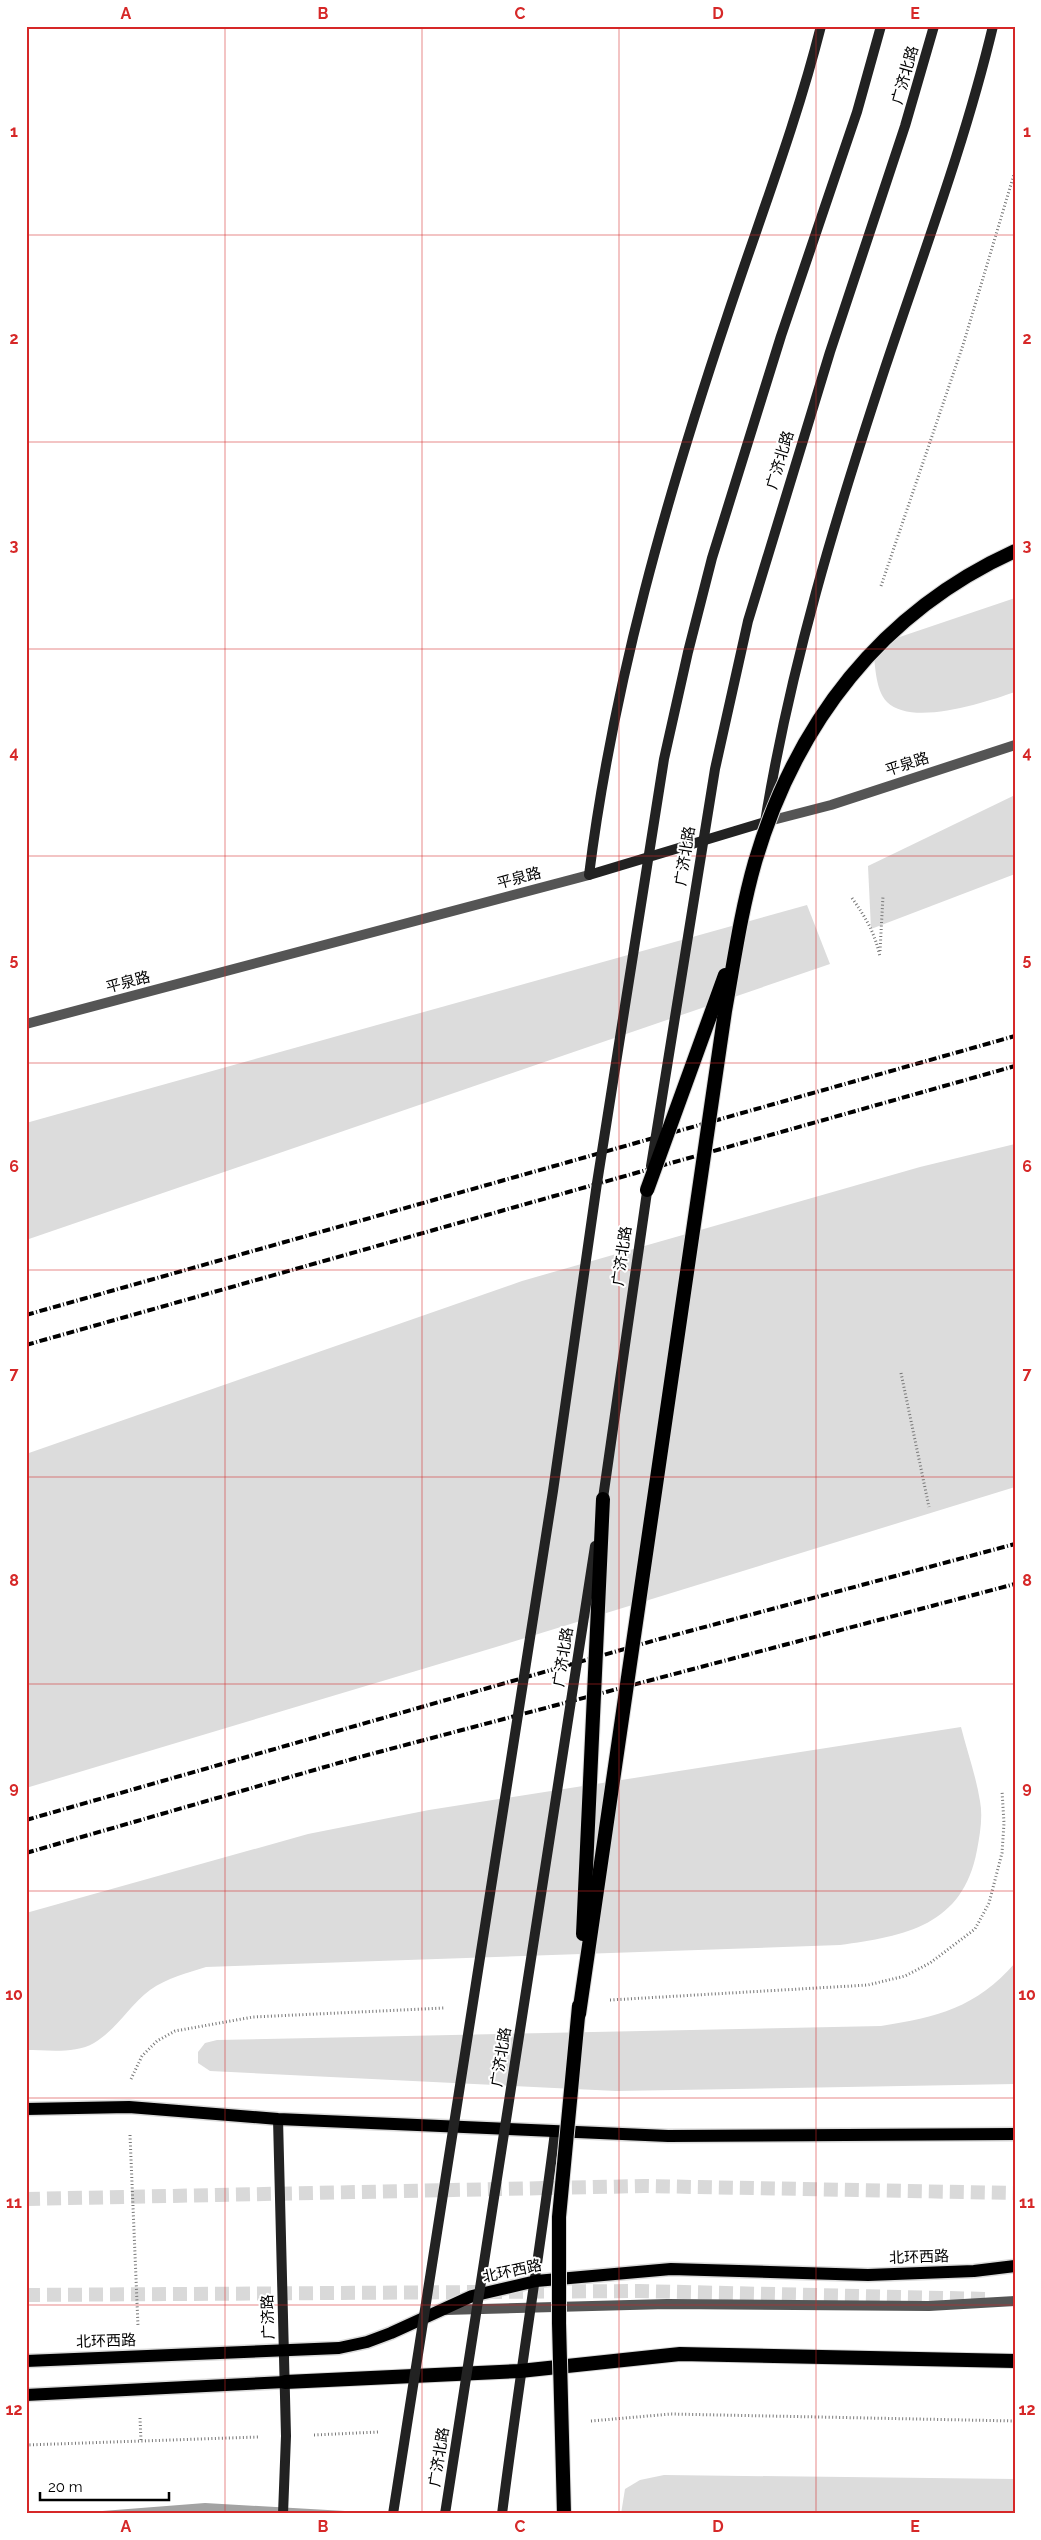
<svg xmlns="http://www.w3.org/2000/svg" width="1041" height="2540" font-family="Raleway,'Noto Sans SC',sans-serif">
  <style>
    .green { fill: #dcdcdc }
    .water { fill: #a3a3a3 }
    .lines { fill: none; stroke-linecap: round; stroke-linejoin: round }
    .trunk-tunnel { stroke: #d9d9d9; stroke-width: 14; stroke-dasharray: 14 7; stroke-linecap: butt }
    .primary-casing { stroke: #dbdbdb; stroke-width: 15 }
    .trunk-casing { stroke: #dbdbdb; stroke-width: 16 }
    .path { stroke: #777; stroke-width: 3; stroke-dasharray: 1 2.5; stroke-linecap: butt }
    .minor { stroke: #555; stroke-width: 10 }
    .tertiary { stroke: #555; stroke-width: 10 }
    .secondary { stroke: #222; stroke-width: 10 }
    .primary { stroke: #000; stroke-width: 12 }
    .trunk { stroke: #000; stroke-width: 14 }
    .rail { stroke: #000; stroke-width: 4; stroke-dasharray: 8 2.5 1 2.5; stroke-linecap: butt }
    .trunk-bridge-casing { stroke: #dbdbdb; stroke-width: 16; stroke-linecap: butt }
    .secondary-bridge { stroke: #222; stroke-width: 10 }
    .trunk-bridge { stroke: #000; stroke-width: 14 }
    .grid { fill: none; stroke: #d62828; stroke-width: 1; stroke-opacity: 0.55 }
    .labels { text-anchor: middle; stroke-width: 4; stroke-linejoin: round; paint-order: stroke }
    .street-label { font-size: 15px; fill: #000; stroke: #fff }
    .neatline { fill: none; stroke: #d62828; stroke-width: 2 }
    .grid-label { font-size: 16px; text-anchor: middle; font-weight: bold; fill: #d62828 }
  </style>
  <rect width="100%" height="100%" fill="#fff"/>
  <g class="green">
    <path d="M1015 598V692C986 702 912 727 887 702 875 690 875 662 873 646Z"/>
    <polygon points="1015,795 1015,874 871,929 868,866"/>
    <polygon points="807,905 830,964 26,1240 26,1123"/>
    <polygon points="1015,1144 1015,1487 496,1647 26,1788 26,1454 522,1281 920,1167"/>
    <path d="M961 1727C967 1751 976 1776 980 1801 983 1817 980 1834 977 1850 963 1926 905 1936 840 1945L206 1967C187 1973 167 1978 150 1990 130 2005 117 2029 94 2043 75 2054 47 2050 26 2050V1913L308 1834 429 1810Z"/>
    <path d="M1015 1963V2084L616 2091 210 2071 198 2063V2052L205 2043 217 2040 881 2026C937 2017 976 2008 1015 1963Z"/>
    <polygon points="664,2475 1015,2479 1015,2514 621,2514 625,2489 640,2480"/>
  </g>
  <polygon class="water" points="205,2503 397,2514 64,2514"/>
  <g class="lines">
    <g class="trunk-tunnel">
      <polyline points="26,2199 644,2186 1015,2193"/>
      <polyline points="26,2295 639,2291 989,2299"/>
    </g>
    <defs>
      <g id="primary">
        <polyline points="26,2109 129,2107 278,2119 668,2136 1015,2134"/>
        <polyline points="26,2361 339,2348 367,2342 391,2333 472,2296 536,2281 671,2269 868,2275 974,2271 1015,2266"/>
        <polyline points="26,2395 285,2382"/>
      </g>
      <polyline id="trunk" points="285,2382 520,2371 680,2354 1015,2361"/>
    </defs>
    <use href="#primary" class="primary-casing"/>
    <use href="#trunk" class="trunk-casing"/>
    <g class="path">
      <polyline points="881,586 963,345 1015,171"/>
      <path d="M852 898C866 918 875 933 880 957"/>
      <polyline points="880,951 883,896"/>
      <polyline points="901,1373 929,1507"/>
      <polyline points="610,2000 868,1985 905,1976 930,1963 975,1929 989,1903 1002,1853 1004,1823 1002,1791"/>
      <polyline points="131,2079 142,2056 157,2041 175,2031 253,2017 444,2008"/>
      <polyline points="130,2135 138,2326"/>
      <polyline points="140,2418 141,2441"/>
      <polyline points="591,2421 671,2414 1015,2421"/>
      <polyline points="314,2435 378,2432"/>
      <polyline points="26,2445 258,2437"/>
    </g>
    <polyline class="minor" points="445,2310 667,2304 929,2306 1015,2301"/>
    <g class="tertiary">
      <polyline points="765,822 831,805 1015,745"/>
      <polyline points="26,1024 589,875"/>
    </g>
    <g class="secondary">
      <path d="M821 26C796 125 759 220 727 317 666 499 613 684 589 875L765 822C790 667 836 516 885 368 923 254 965 143 993 26"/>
      <polyline points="278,2119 286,2436 283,2514"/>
      <path d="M502 2514C518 2386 539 2259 555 2132"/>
    </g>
    <use href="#primary" class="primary"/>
    <use href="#trunk" class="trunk"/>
    <g class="rail">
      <polyline points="26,1315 1015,1036"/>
      <polyline points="26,1345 1015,1066"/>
      <polyline points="26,1820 656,1640 1015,1544"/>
      <polyline points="26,1853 356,1758 1015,1584"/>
    </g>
    <defs>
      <g id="trunk-bridge">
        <polyline points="647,1190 725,975"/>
        <polyline points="583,1934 603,1499"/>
        <path d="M579 2014 725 1011C734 961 741 911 755 862 796 723 881 612 1015 551"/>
        <polyline points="564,2514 559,2323 559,2217 579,2006"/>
      </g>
    </defs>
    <use href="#trunk-bridge" class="trunk-bridge-casing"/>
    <g class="secondary-bridge">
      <polyline points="651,1166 715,769 748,621 830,352 905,126 934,26"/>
      <polyline points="602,1505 648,1185"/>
      <polyline points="393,2514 553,1491 597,1183 664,759 688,652 712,558 781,336 857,112 881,26"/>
      <polyline points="445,2514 595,1546"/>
    </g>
    <use href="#trunk-bridge" class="trunk-bridge"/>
  </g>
  <path class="grid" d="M225 26V2514M422 26V2514M619 26V2514M816 26V2514M26 235H1015M26 442H1015M26 649H1015M26 856H1015M26 1063H1015M26 1270H1015M26 1477H1015M26 1684H1015M26 1891H1015M26 2098H1015M26 2305H1015"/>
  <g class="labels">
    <g class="street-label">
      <text transform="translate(905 75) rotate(-74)" y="5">广济北路</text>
      <text transform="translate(780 460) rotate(-73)" y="5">广济北路</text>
      <text transform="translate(907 764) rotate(-18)" y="5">平泉路</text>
      <text transform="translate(685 856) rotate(-81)" y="5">广济北路</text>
      <text transform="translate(519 878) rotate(-15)" y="5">平泉路</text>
      <text transform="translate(128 982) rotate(-15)" y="5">平泉路</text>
      <text transform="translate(622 1256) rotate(-82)" y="5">广济北路</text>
      <text transform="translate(563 1657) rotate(-81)" y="5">广济北路</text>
      <text transform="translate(501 2057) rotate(-81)" y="5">广济北路</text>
      <text transform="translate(919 2257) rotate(-2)" y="5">北环西路</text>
      <text transform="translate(512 2271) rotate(-12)" y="5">北环西路</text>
      <text transform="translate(268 2317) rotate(-92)" y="5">广济路</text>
      <text transform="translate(106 2341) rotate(-2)" y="5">北环西路</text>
      <text transform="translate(439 2457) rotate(-81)" y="5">广济北路</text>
    </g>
  </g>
  <rect width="1041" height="2540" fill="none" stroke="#ffffff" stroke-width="55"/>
  <path d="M40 2492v8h129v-8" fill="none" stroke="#000000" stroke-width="2.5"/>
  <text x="48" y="2492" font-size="15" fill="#000000" stroke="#ffffff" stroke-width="4" paint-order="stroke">20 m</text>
  <rect x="28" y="28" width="986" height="2484" class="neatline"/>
  <g class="grid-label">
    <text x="126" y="19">A</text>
    <text x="323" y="19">B</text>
    <text x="520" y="19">C</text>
    <text x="718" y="19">D</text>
    <text x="915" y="19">E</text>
    <text x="14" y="137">1</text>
    <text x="1027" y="137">1</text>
    <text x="14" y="344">2</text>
    <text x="1027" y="344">2</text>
    <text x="14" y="551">3</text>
    <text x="1027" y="551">3</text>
    <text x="14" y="758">4</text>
    <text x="1027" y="758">4</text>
    <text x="14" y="965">5</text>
    <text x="1027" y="965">5</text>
    <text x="14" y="1172">6</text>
    <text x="1027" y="1172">6</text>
    <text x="14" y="1379">7</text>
    <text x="1027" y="1379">7</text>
    <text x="14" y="1586">8</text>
    <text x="1027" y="1586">8</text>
    <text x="14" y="1793">9</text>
    <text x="1027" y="1793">9</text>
    <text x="14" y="2000">10</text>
    <text x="1027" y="2000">10</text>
    <text x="14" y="2208">11</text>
    <text x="1027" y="2208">11</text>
    <text x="14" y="2415">12</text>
    <text x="1027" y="2415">12</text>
    <text x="126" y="2532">A</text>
    <text x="323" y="2532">B</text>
    <text x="520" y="2532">C</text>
    <text x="718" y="2532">D</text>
    <text x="915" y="2532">E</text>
  </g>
</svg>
